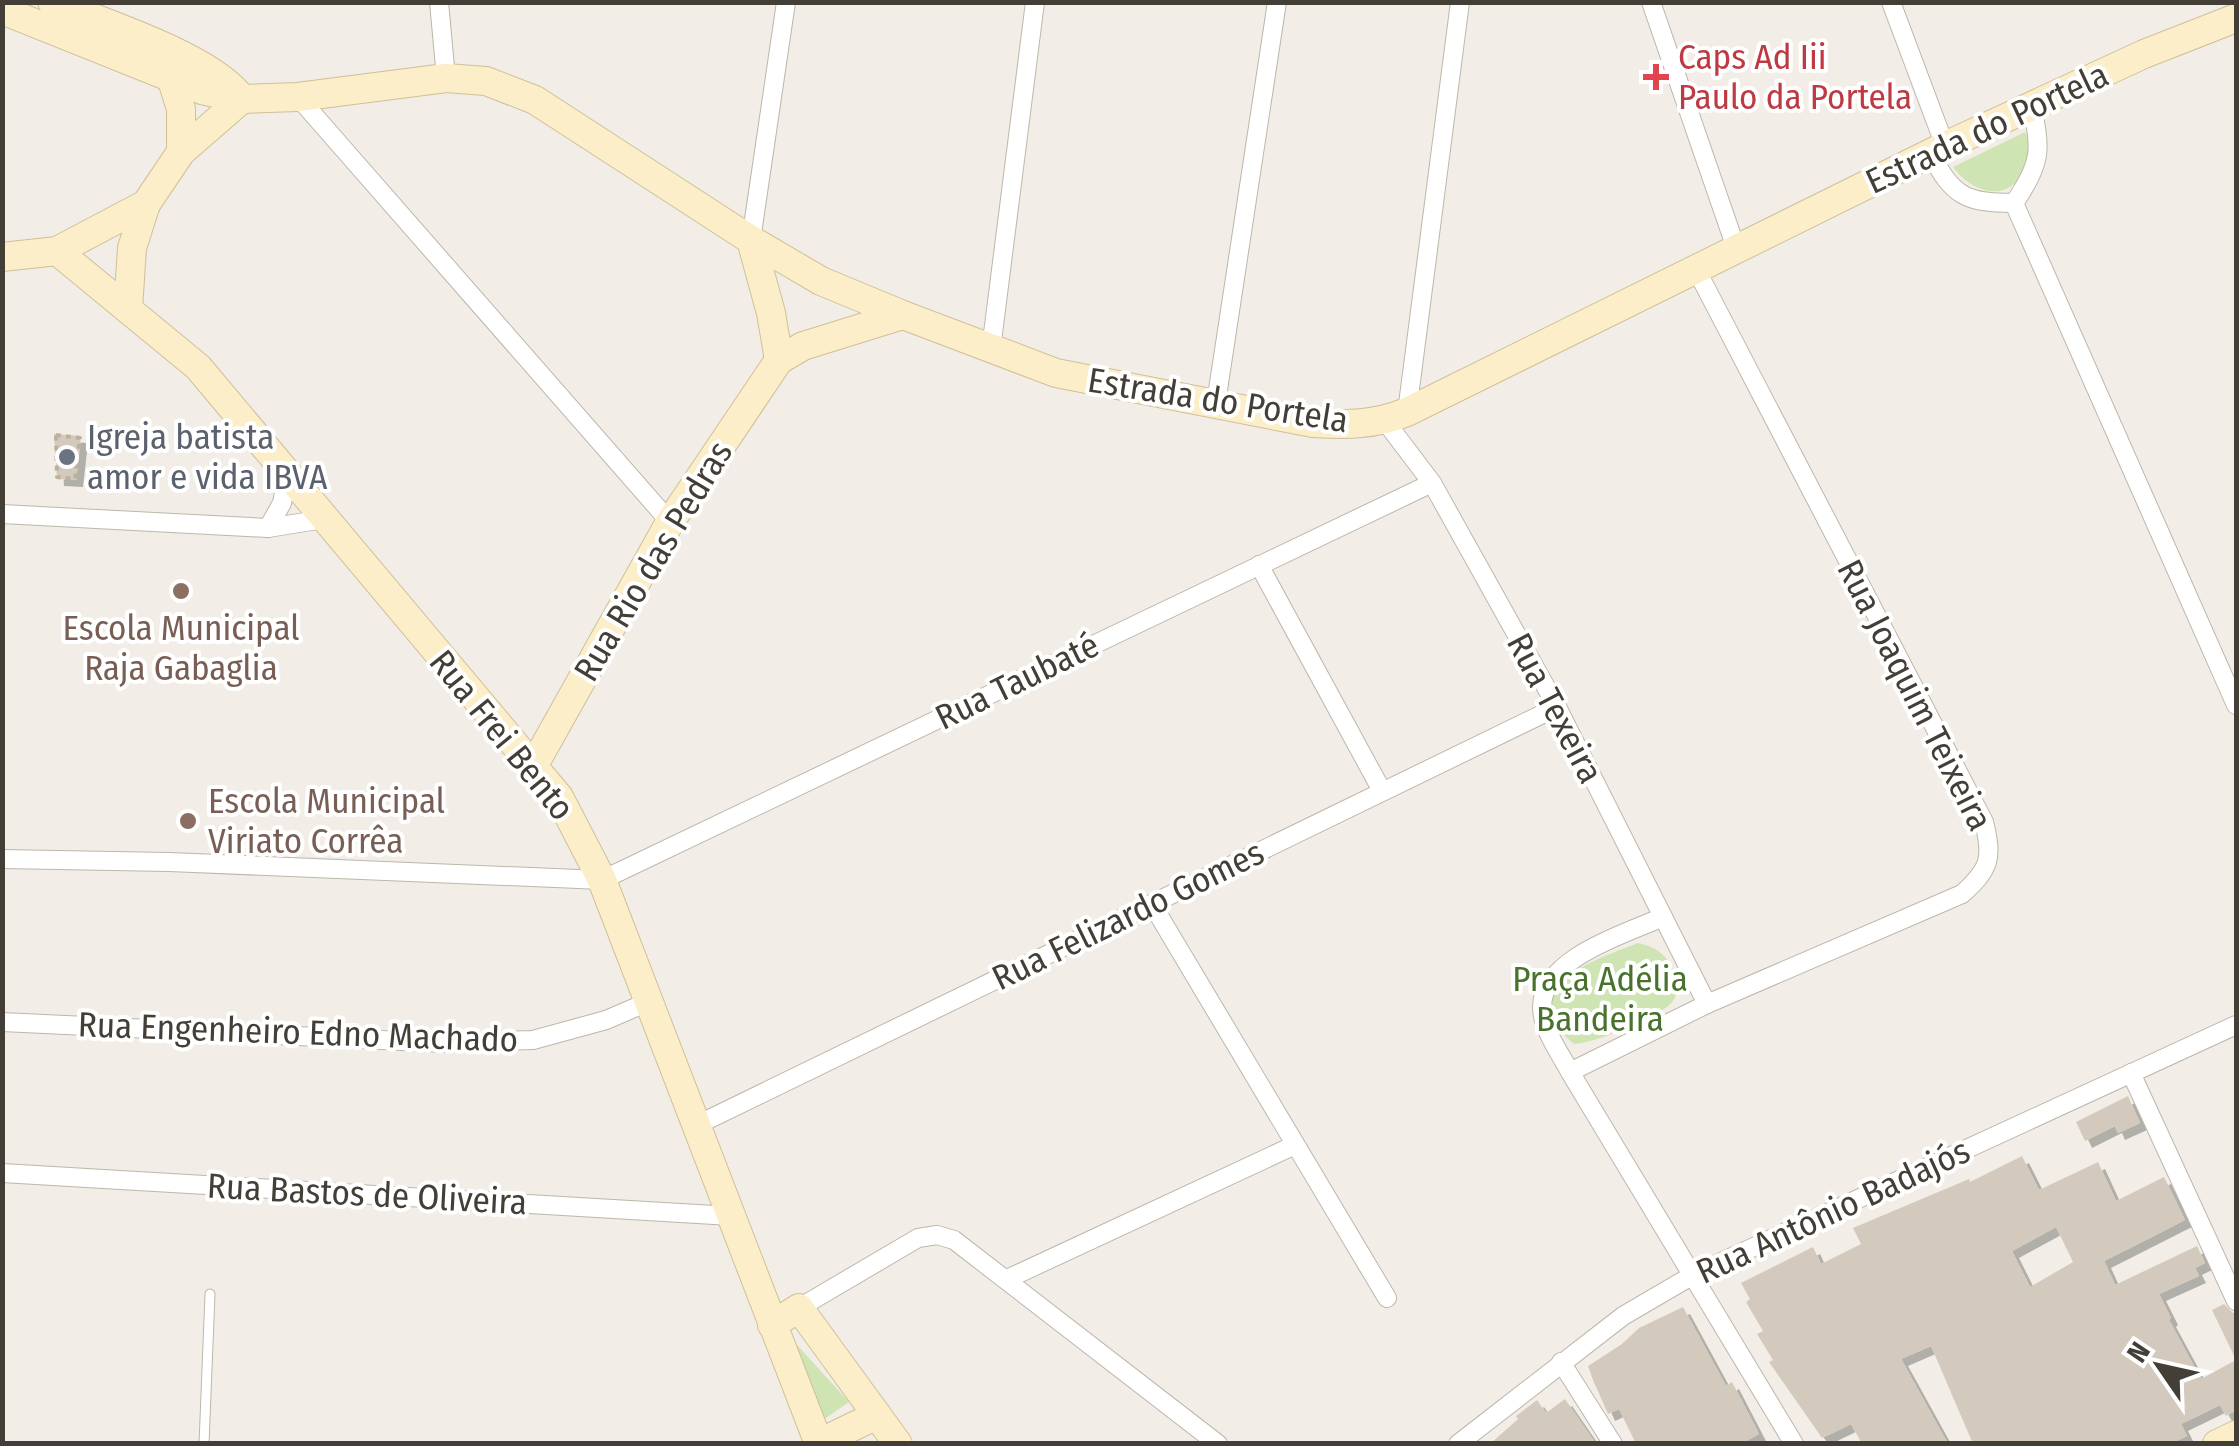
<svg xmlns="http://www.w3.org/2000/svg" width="2239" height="1446" font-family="'Fira Sans Condensed',sans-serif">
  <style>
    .green { fill: #cee4b2 }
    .building { fill: #d3cabd; fill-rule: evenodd; filter: url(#shadow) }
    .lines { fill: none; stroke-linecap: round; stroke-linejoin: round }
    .lane-casing { stroke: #bdb6aa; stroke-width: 11 }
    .street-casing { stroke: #bdb6aa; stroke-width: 20 }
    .secondary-casing { stroke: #cfc099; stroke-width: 30 }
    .path { stroke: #beb19c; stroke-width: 4; stroke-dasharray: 5 5; stroke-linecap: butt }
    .lane { stroke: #fff; stroke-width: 9 }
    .street { stroke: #fff; stroke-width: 18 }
    .secondary { stroke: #fbeec8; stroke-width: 28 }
    .health-dot { fill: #e0444e; stroke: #fff; stroke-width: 4 }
    .worship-dot { fill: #6b7280; stroke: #fff; stroke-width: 4 }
    .education-dot { fill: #8d6e63; stroke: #fff; stroke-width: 4 }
    .labels { text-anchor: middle; stroke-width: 8; stroke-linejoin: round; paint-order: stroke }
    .health-label { font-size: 35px; fill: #be3a42; stroke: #fff; text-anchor: start }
    .street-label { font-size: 35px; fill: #443f36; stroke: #fff }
    .worship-label { font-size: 35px; fill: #5b616d; stroke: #fff; text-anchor: start }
    .education-label { font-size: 35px; fill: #785e54; stroke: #fff }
    .park-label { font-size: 35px; fill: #49722d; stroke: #fff }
  </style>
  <defs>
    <filter id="shadow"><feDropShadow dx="7" dy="7" stdDeviation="0" flood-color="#0004"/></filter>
  </defs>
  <rect width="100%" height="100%" fill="#f2eee7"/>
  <g class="green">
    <path d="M2025 132 2032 150C2028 160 2025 172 2018 180 1998 203 1967 187 1953 167Z"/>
    <path d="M1638 943C1656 947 1666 954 1674 971 1680 982 1679 998 1668 1006 1651 1020 1595 1043 1574 1044 1506 989 1594 960 1638 943Z"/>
    <polygon points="796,1344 849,1402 820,1422"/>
  </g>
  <g class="building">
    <polygon points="54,434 81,436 76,480 57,479"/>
    <polygon points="2128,1096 2140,1123 2118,1133 2115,1126 2085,1141 2076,1122"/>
    <path d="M2022 1156 2039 1190 2098 1162 2116 1201 2164 1177 2185 1220 2104 1261 2115 1285 2197 1246 2205 1263 2195 1268 2199 1276 2159 1294 2171 1318 2169 1320 2201 1379 2236 1360 2212 1310 2224 1304 2232 1312 2236 1322V1410L2226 1416 2220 1405 2181 1424 2187 1436 2169 1444H1973L1931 1346 1901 1359 1948 1444H1862L1851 1424 1822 1438 1769 1362 1773 1360 1757 1334 1763 1331 1746 1302 1750 1299 1741 1283 1813 1247 1821 1264 1861 1244 1853 1228 1969 1179 1970 1182ZM2056 1227 2073 1262 2030 1287 2012 1251Z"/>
    <polygon points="1683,1307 1726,1386 1732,1382 1759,1434 1740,1444 1636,1444 1619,1409 1608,1414 1593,1380 1588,1366 1622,1344 1639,1328"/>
    <polygon points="1565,1399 1596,1444 1490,1444 1518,1419 1516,1416 1537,1400 1546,1413"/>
  </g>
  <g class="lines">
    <defs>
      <polyline id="lane" points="204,1444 210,1294"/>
      <g id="street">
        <polyline points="439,2 446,78"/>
        <polyline points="1651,2 1737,251"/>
        <polyline points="1891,2 1945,146"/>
        <polyline points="298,97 670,522"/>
        <path d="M1930 153C1953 196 1965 203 2014 203"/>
        <polyline points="2014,203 2236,705"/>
        <path d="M2014 203C2040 166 2043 149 2031 105"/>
        <polyline points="751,240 786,2"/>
        <polyline points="991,349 1035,2"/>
        <polyline points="1216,403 1277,2"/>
        <polyline points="1407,412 1460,2"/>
        <polyline points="1385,421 1432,483 1557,707 1707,1004"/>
        <polyline points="2,514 268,528 324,519"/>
        <polyline points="268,528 282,503 288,473"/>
        <polyline points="1259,565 1382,791"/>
        <polyline points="2,859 169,862 602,880 1432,483"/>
        <polyline points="1152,904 1387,1298"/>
        <path d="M1663 917C1627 933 1542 958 1542 1007 1542 1029 1560 1053 1570 1072L1794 1444"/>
        <polyline points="2,1022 445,1043 533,1040 606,1020 648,1002"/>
        <path d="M1570 1072 1707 1004 1962 894C1990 869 1993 858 1984 822L1697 271"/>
        <polyline points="2131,1073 2236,1301"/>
        <polyline points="699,1124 1557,707"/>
        <polyline points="2,1173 731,1216"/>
        <polyline points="1007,1279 1295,1145"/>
        <polyline points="799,1308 918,1238 937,1235 954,1240 1218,1444"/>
        <polyline points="1561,1362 1613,1444"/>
        <polyline points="1458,1444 1623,1316 1693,1275 2236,1025"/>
      </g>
      <g id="secondary">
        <path d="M52 2C102 22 205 55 238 94"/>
        <path d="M2 10 202 90 242 99 298 97 446 78 486 81 535 100 751 240 821 281 903 315 1056 373 1313 423C1347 425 1375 425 1407 412L1945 146 2144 54 2236 18"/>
        <polyline points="171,77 181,109 181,152"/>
        <polyline points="751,240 771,313 779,360"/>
        <polyline points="57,251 198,367 559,797 602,880 819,1444"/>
        <polyline points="2,257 57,251 146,204 181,152 242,99"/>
        <polyline points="128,309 132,248 146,204"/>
        <polyline points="534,765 670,522 779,360 803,346 903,315"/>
        <polyline points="772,1325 799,1308 898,1444"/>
        <polyline points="819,1443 877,1415"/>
        <polyline points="2217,1444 2236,1435"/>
      </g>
    </defs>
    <use href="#lane" class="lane-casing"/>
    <use href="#street" class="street-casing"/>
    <use href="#secondary" class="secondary-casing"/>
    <polygon class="path" points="56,435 80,438 75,479 57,477"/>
    <use href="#lane" class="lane"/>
    <use href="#street" class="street"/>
    <use href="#secondary" class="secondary"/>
  </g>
  <path class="health-dot" d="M1651 62h10v10h10v10h-10v10h-10v-10h-10v-10h10z"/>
  <circle class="worship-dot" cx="67" cy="457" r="10"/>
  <g class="education-dot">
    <circle cx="181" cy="591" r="10"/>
    <circle cx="188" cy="821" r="10"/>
  </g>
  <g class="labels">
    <g class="health-label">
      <text x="1678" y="69">Caps Ad Iii<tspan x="1678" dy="40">Paulo da Portela</tspan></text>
    </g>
    <g class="street-label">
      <text transform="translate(1987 128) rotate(-25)" y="12">Estrada do Portela</text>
      <text transform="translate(1218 400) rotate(9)" y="12">Estrada do Portela</text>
      <text transform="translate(653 561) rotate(-59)" y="12">Rua Rio das Pedras</text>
      <text transform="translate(1017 681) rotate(-26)" y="12">Rua Taubaté</text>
      <text transform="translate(1915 695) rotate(63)" y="12">Rua Joaquim Teixeira</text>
      <text transform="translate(1555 708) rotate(62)" y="12">Rua Texeira</text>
      <text transform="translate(502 735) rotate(51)" y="12">Rua Frei Bento</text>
      <text transform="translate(1128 915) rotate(-26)" y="12">Rua Felizardo Gomes</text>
      <text transform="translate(298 1032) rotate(2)" y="12">Rua Engenheiro Edno Machado</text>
      <text transform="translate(367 1194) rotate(3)" y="12">Rua Bastos de Oliveira</text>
      <text transform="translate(1833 1211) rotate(-25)" y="12">Rua Antônio Badajós</text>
    </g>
    <g class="worship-label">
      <text x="87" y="449">Igreja batista<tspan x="87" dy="40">amor e vida IBVA</tspan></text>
    </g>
    <g class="education-label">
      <text x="181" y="640">Escola Municipal<tspan x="181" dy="40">Raja Gabaglia</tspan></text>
      <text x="208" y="813" text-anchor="start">Escola Municipal<tspan x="208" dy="40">Viriato Corrêa</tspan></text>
    </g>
    <g class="park-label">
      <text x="1600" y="991">Praça Adélia<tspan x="1600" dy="40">Bandeira</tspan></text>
    </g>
  </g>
  <rect width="2239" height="1446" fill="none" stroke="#443f36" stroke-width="10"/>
  <g transform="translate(2159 1366) rotate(304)" stroke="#ffffff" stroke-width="8" paint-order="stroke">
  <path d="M0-8L18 38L0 25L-18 38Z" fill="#443f36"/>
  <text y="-15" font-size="28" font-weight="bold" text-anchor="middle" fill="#443f36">N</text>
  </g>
</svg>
